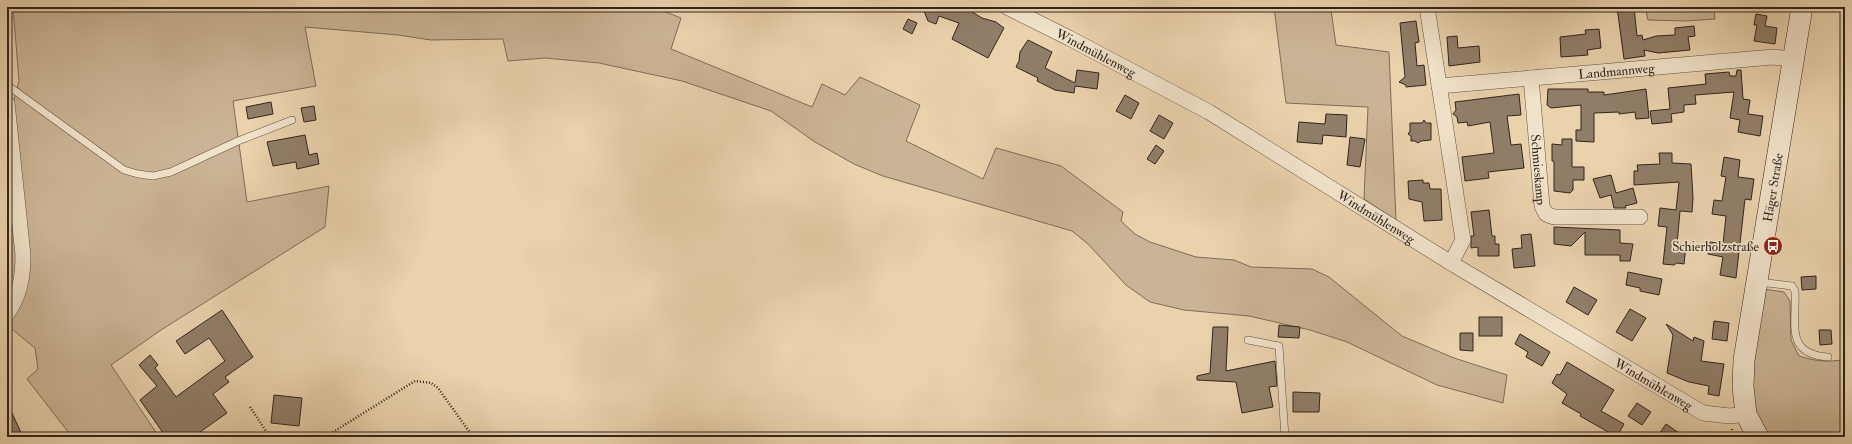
<svg xmlns="http://www.w3.org/2000/svg" width="1852" height="444" font-family="'IM FELL Double Pica',serif">
  <style>
    .green { fill: #cbb495; stroke: #7e6c5a }
    .building { fill: #917e69; stroke: #31241f }
    .lines { fill: none; stroke-linecap: round; stroke-linejoin: round }
    .service-casing { stroke: #5f5042; stroke-width: 8 }
    .minor-casing { stroke: #5f5042; stroke-width: 16 }
    .secondary-casing { stroke: #31241f; stroke-width: 22 }
    .path { stroke: #31241f; stroke-width: 2.5; stroke-dasharray: 1 2; stroke-linecap: butt }
    .service { stroke: #f1e2ca; stroke-width: 7 }
    .minor { stroke: #f1e2ca; stroke-width: 15 }
    .secondary { stroke: #f1e2ca; stroke-width: 21 }
    .labels { text-anchor: middle; stroke-width: 3.5; stroke-linejoin: round; paint-order: stroke }
    .street-label { font-size: 13px; fill: #31241f; stroke: #f1e2ca }
    .poi-label { font-size: 13px; fill: #31241f; stroke: #f1e2ca; text-anchor: end }
  </style>
  <rect width="100%" height="100%" fill="#ead2ad"/>
  <filter id="stains"><feTurbulence type="fractalNoise" baseFrequency=".005" numOctaves="4"/><feColorMatrix values="0 0 0 0 .2 0 0 0 0 .09 0 0 0 0 .02 0 0 0 .5 -.17"/></filter>
  <radialGradient id="worn" r=".72"><stop offset=".6" stop-color="#630" stop-opacity="0"/><stop offset="1" stop-color="#630" stop-opacity=".3"/></radialGradient>
  <g class="green">
    <polygon points="13,7 656,8 681,18 671,49 812,107 822,84 845,95 860,77 920,105 906,141 983,179 996,148 1061,166 1123,212 1121,221 1135,234 1150,242 1196,257 1234,260 1251,267 1312,269 1329,277 1402,336 1454,358 1507,375 1503,403 1437,385 1347,342 1310,330 1249,316 1184,310 1150,302 1126,285 1088,244 1072,231 883,176 854,164 815,142 771,111 682,81 599,63 545,58 508,61 503,39 431,40 398,35 305,27 316,86 233,101 247,202 329,186 325,227 161,330 111,365 159,437 72,437 27,379 38,369 35,348 7,325 7,104 13,104 19,81"/>
    <polygon points="1274,7 1343,7 1331,10 1336,45 1389,52 1396,220 1364,199 1368,107 1286,103"/>
    <polygon points="1645,7 1714,7 1715,19 1685,21 1648,20"/>
    <path d="M1763 289 1784 292 1790 301 1791 340 1799 356C1814 361 1830 363 1845 359V437H1766L1756 419 1751 389Z"/>
  </g>
  <g class="building">
    <polygon points="918,7 964,7 982,18 996,22 1004,28 988,58 952,39 959,23 939,16 936,24 928,21 924,11"/>
    <polygon points="1617,7 1634,7 1637,36 1642,35 1643,40 1656,36 1675,35 1675,28 1694,26 1695,36 1688,37 1690,50 1658,53 1644,50 1645,56 1624,59"/>
    <polygon points="1756,14 1767,16 1765,26 1777,28 1775,44 1754,41 1757,25 1754,25"/>
    <polygon points="908,19 917,23 912,34 903,29"/>
    <polygon points="1416,21 1419,42 1415,43 1417,66 1424,65 1426,85 1406,87 1406,85 1399,82 1405,77 1400,23"/>
    <polygon points="1599,29 1601,48 1587,50 1588,55 1561,57 1560,37 1586,34 1585,30"/>
    <polygon points="1457,36 1458,48 1479,46 1480,62 1449,66 1447,37"/>
    <polygon points="1028,40 1052,52 1045,68 1075,83 1077,70 1099,73 1097,89 1075,86 1074,93 1055,90 1037,81 1038,78 1016,67 1019,61 1020,52"/>
    <polygon points="1737,70 1741,70 1743,99 1750,100 1748,114 1763,116 1760,136 1738,132 1740,120 1730,118 1734,92 1695,95 1696,104 1684,105 1684,112 1671,114 1672,122 1652,124 1650,111 1670,109 1668,88 1706,84 1705,74 1729,72 1730,76 1736,76"/>
    <polygon points="1548,89 1588,89 1588,92 1604,92 1604,95 1646,89 1649,118 1636,119 1635,112 1619,114 1619,112 1594,113 1594,142 1576,141 1576,130 1581,130 1581,105 1551,108 1547,105"/>
    <polygon points="1519,94 1521,115 1507,116 1511,145 1521,144 1524,168 1488,172 1489,178 1465,181 1462,157 1494,153 1490,122 1468,126 1467,122 1458,123 1457,117 1453,114 1456,110 1455,102"/>
    <polygon points="1125,95 1139,103 1131,119 1116,111"/>
    <polygon points="271,102 273,114 248,119 246,107"/>
    <polygon points="314,106 316,120 304,122 301,108"/>
    <polygon points="1326,114 1347,115 1346,137 1323,135 1322,144 1297,142 1299,122 1325,124"/>
    <polygon points="1159,115 1173,123 1164,139 1150,131"/>
    <polygon points="1424,120 1426,123 1431,123 1431,140 1421,141 1418,143 1415,141 1411,141 1411,136 1408,134 1410,131 1410,123 1422,123"/>
    <polygon points="305,135 309,155 317,153 319,164 297,169 296,162 273,166 267,142"/>
    <polygon points="1350,137 1365,139 1360,167 1347,165"/>
    <polygon points="1562,139 1572,139 1572,167 1584,167 1584,180 1573,180 1573,190 1570,193 1554,191 1554,161 1552,161 1552,144 1562,145"/>
    <polygon points="1156,145 1164,151 1155,164 1147,159"/>
    <polygon points="1659,153 1672,153 1672,163 1691,164 1693,198 1692,212 1680,211 1677,244 1686,245 1684,264 1677,263 1674,265 1663,264 1667,227 1658,226 1660,208 1676,210 1679,182 1634,185 1634,171 1638,171 1637,165 1660,164"/>
    <polygon points="1724,157 1740,160 1738,177 1754,179 1751,200 1745,199 1736,278 1720,275 1723,257 1708,254 1710,242 1723,244 1726,216 1712,214 1714,200 1722,201 1726,177 1721,176"/>
    <polygon points="1611,175 1616,193 1633,188 1637,203 1625,206 1626,208 1614,208 1611,195 1600,198 1593,179"/>
    <polygon points="1423,180 1423,183 1429,183 1430,189 1441,189 1442,220 1424,221 1422,202 1409,199 1408,181"/>
    <polygon points="1489,210 1492,236 1495,236 1495,244 1499,244 1499,256 1478,256 1478,247 1471,248 1471,236 1474,236 1471,212"/>
    <polygon points="1554,227 1620,230 1620,243 1633,244 1630,261 1620,261 1620,255 1585,255 1585,232 1571,246 1554,244"/>
    <polygon points="1531,234 1535,266 1514,268 1512,249 1522,248 1521,235"/>
    <polygon points="1628,272 1662,279 1659,295 1640,291 1640,288 1626,285"/>
    <polygon points="1816,276 1816,289 1802,290 1801,277"/>
    <polygon points="1574,287 1597,300 1588,315 1566,302"/>
    <polygon points="1630,309 1646,318 1632,341 1616,332"/>
    <polygon points="222,310 253,357 225,377 229,382 213,394 227,413 193,437 166,437 140,400 157,386 139,365 150,355 158,365 155,368 176,397 225,361 209,338 185,354 176,341"/>
    <rect x="1479" y="317" width="23" height="19"/>
    <polygon points="1714,321 1729,323 1727,341 1712,339"/>
    <polygon points="1666,324 1693,341 1694,337 1704,341 1701,361 1724,364 1719,396 1708,394 1709,386 1689,382 1667,373 1673,335"/>
    <polygon points="1279,325 1300,327 1299,338 1278,337"/>
    <polygon points="1213,327 1228,327 1226,371 1275,361 1277,386 1269,387 1273,407 1242,413 1236,382 1197,380 1197,376 1210,373"/>
    <polygon points="1819,330 1831,330 1832,344 1820,345"/>
    <polygon points="1460,333 1473,333 1473,351 1460,350"/>
    <polygon points="1520,334 1550,352 1542,366 1526,357 1528,352 1515,344"/>
    <polygon points="1567,362 1614,390 1601,411 1624,424 1617,437 1580,416 1581,414 1562,403 1567,394 1552,383 1557,374 1560,375"/>
    <polygon points="1293,392 1320,393 1319,412 1293,412"/>
    <polygon points="274,395 302,398 299,426 271,423"/>
    <polygon points="7,402 23,437 7,437"/>
    <polygon points="1637,403 1651,412 1642,425 1628,416"/>
    <polygon points="1666,424 1685,437 1657,437"/>
  </g>
  <g class="lines">
    <defs>
      <g id="service">
        <polyline points="7,85 124,170 138,174 153,176 171,172 238,141 292,120"/>
        <path d="M1759 282 1792 286 1795 291C1797 323 1784 354 1828 357"/>
        <polyline points="1248,340 1279,346 1285,437"/>
      </g>
      <g id="minor">
        <path id="s1" d="M1007 7 1069 38 1209 112 1451 263 1703 413 1730 416 1746 414"/>
        <polyline points="1427,7 1463,240 1451,263"/>
        <path id="s2" d="M1531 78 1542 206 1546 214 1554 217H1640"/>
        <path id="s3" d="M1439 86 1773 57 1793 59"/>
        <path d="M7 103 23 255C23 277 20 295 7 314"/>
      </g>
      <g id="secondary">
        <path id="s4" d="M1758 437 1746 414 1743 387 1744 360 1802 7"/>
      </g>
    </defs>
    <use href="#service" class="service-casing"/>
    <use href="#minor" class="minor-casing"/>
    <use href="#secondary" class="secondary-casing"/>
    <g class="path">
      <polyline points="250,407 270,437"/>
      <polyline points="1732,429 1733,437"/>
      <polyline points="325,437 415,381 431,383 438,388 473,437"/>
    </g>
    <use href="#service" class="service"/>
    <use href="#minor" class="minor"/>
    <use href="#secondary" class="secondary"/>
  </g>
  <defs>
    <symbol id="bus-disc" viewBox="-11 -11 22 22"><circle r="9.5" fill="#8f2418" stroke="#f1e2ca"/><path d="M-5-6H5V4H4V6H2V4H-2V6H-4V4H-5ZM-3.5-4V0h7V-4ZM-3.5 1.2v1.5H-2V1.2ZM2 1.2v1.5H3.5V1.2Z" fill="#fff"/></symbol>
  </defs>
  <g fill-rule="evenodd">
    <use href="#bus-disc" x="1762" y="235" width="22" height="22"/>
  </g>
  <g class="labels">
    <g class="street-label">
      <text dy="5" stroke="none"><textPath href="#s1" startOffset="100">Windmühlenweg</textPath></text>
      <text dy="5" stroke="none"><textPath href="#s3" startOffset="178">Landmannweg</textPath></text>
      <text dy="5" stroke="none"><textPath href="#s2" startOffset="92">Schmieskamp</textPath></text>
      <text dy="5" stroke="none"><textPath href="#s4" startOffset="255">Häger Straße</textPath></text>
      <text dy="5" stroke="none"><textPath href="#s1" startOffset="425">Windmühlenweg</textPath></text>
      <text dy="5" stroke="none"><textPath href="#s1" startOffset="749">Windmühlenweg</textPath></text>
    </g>
    <g class="poi-label">
      <text x="1759" y="251">Schierholzstraße</text>
    </g>
  </g>
  <rect width="1852" height="444" fill="none" stroke="#ead2ad" stroke-width="24"/>
  <rect x="8" y="8" width="1836" height="428" fill="none" stroke="#31241f" stroke-width="2"/>
  <rect x="12" y="12" width="1828" height="420" fill="none" stroke="#31241f"/>
  <rect width="100%" height="100%" filter="url(#stains)"/>
  <rect width="100%" height="100%" fill="url(#worn)"/>
</svg>
